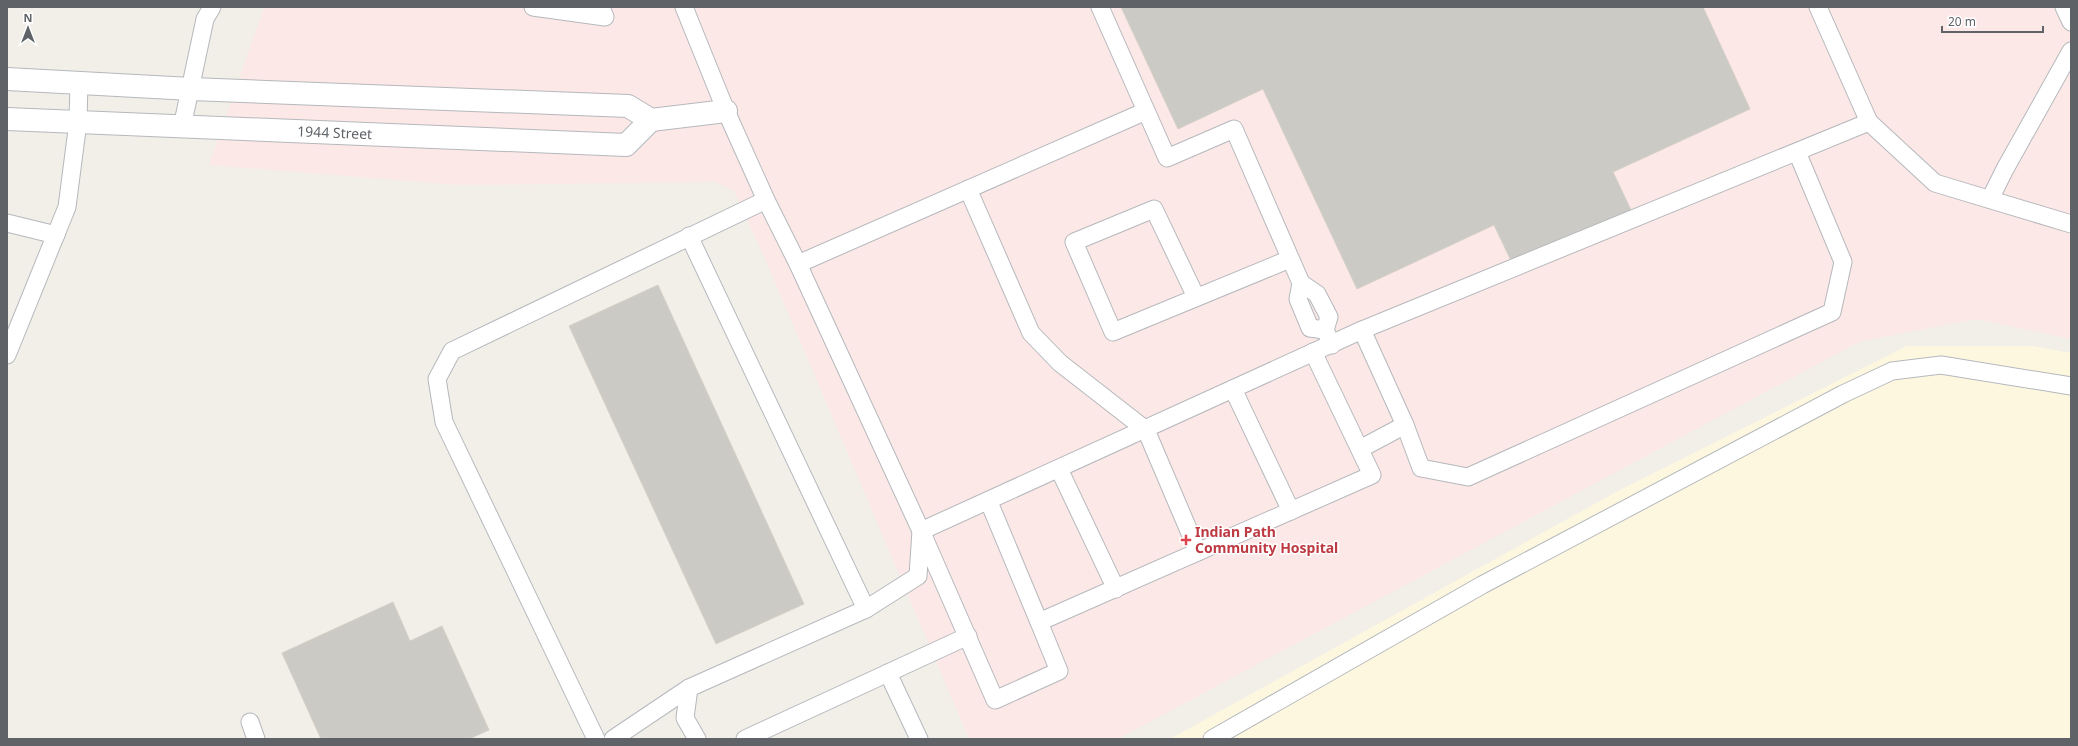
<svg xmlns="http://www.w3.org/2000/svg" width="2078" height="746" font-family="'Noto Sans',sans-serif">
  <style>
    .commercial { fill: #fef7e0 }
    .medical { fill: #fce8e6 }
    .building { fill: #cccac5; stroke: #d6d1c6 }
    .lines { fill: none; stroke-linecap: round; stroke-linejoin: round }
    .service-casing { stroke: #b5b8bc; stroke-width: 19 }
    .minor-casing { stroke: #b5b8bc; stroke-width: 24 }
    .service { stroke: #fff; stroke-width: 17 }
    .minor { stroke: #fff; stroke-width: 22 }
    .health-dot { fill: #e0444e; stroke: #fff; stroke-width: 1.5 }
    .labels { text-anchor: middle; stroke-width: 3; stroke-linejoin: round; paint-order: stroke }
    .street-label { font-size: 14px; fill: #5f6368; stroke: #fff }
    .health-label { font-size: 14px; font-weight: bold; fill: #be3a42; stroke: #fff; text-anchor: start }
  </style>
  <rect width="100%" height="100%" fill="#f1efe8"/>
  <polygon class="commercial" points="1907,346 2032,346 2071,353 2071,739 1170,739 1618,491"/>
  <polygon class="medical" points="264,7 2071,7 2071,339 1976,319 1859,342 1118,739 969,739 769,268 734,191 716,182 459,185 209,165"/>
  <g class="building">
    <polygon points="1121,7 1703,7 1750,109 1613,172 1631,210 1513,265 1494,225 1357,289 1263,89 1178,129"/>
    <polygon points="658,285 804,604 716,644 569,326"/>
    <polygon points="393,602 410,641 442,626 489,730 469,739 321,739 282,653"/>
  </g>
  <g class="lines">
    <defs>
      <g id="service">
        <polyline points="533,7 605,17 601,7"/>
        <polyline points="684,7 726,111 766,200 798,264 921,531 1362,330 1869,122 1935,183 2071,224"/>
        <polyline points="1100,7 1167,158 1234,129 1301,283 1317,294 1329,317 1325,330 1332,345"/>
        <polyline points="1818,7 1869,122"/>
        <polyline points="2064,7 2071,22"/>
        <polyline points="182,127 205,19 212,7"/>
        <polyline points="968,189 1031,333 1060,363 1146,430 1198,552"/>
        <polyline points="1990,199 2005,169 2071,51"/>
        <polyline points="7,223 56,235"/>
        <polyline points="689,236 866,609 918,576 921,531"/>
        <polyline points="798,264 1146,111"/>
        <polyline points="1301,283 1298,299 1310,328 1325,330"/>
        <polyline points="1196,297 1154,209 1074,242 1113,332 1290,259"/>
        <polyline points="1362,330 1405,425 1421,468 1468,477 1832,312 1843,262 1797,152"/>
        <polyline points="7,355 67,207 78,122 79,83"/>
        <polyline points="1233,389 1291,511"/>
        <polyline points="1360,449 1405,425"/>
        <polyline points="1059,469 1116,589"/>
        <polyline points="989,502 1039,622 1372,475 1313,352"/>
        <polyline points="922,533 995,700 1059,671 1039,622"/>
        <polyline points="888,673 919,739"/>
        <polyline points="689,688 685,718 697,739"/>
        <polyline points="250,722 256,739"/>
        <polyline points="596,739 444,422 437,379 452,351 766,200"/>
        <polyline points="613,739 689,688 866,609"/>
        <polyline points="745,739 968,636"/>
        <polyline points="1212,739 1482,585 1843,394 1892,371 1941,365 2071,386"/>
      </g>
      <g id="minor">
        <polyline points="7,79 191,89 628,106 651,120 726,111"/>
        <path id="s1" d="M7 119 626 145 651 120"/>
      </g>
    </defs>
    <use href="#service" class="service-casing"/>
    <use href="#minor" class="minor-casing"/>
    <use href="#service" class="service"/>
    <use href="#minor" class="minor"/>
  </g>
  <path class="health-dot" d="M1184 534h4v4h4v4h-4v4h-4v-4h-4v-4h4z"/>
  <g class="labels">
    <g class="street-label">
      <text dy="5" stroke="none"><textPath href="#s1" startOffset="328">1944 Street</textPath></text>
    </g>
    <g class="health-label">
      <text x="1195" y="537">Indian Path<tspan x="1195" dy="16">Community Hospital</tspan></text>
    </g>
  </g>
  <rect width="2078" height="746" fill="none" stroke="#5f6368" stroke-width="16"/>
  <g transform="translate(28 28)" stroke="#ffffff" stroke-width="3" paint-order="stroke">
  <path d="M0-3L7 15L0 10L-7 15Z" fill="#5f6368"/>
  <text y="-6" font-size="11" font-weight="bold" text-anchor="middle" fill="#5f6368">N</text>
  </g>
  <path d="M1942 26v6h101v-6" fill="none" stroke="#5f6368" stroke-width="2"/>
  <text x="1948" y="26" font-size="12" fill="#5f6368" stroke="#ffffff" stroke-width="3" paint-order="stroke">20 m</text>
</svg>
